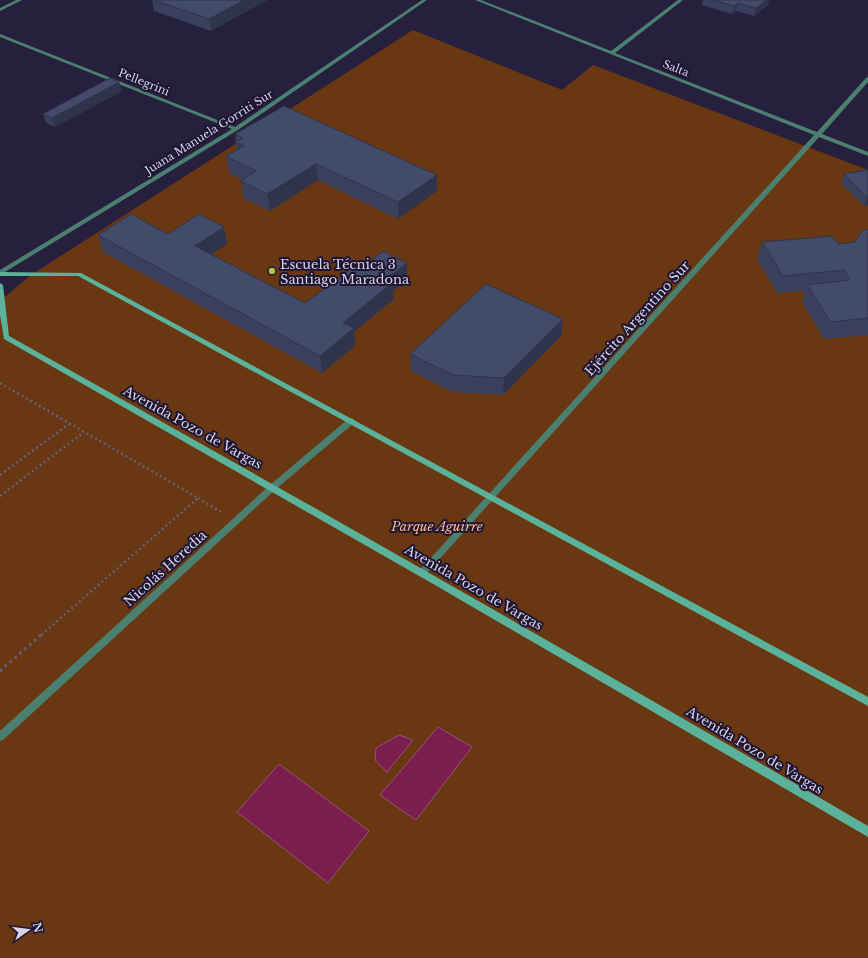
<svg xmlns="http://www.w3.org/2000/svg" width="868" height="958" font-family="'Libre Baskerville',serif">
  <style>
    .green { fill: #693813 }
    .water { fill: #7b1e4e; stroke: #96547c }
    .lines { fill: none; stroke-linecap: round; stroke-linejoin: round }
    .path-far1 { stroke: #66607a; stroke-width: 2.5; stroke-dasharray: 2 3; stroke-linecap: butt }
    .path { stroke: #66607a; stroke-width: 3; stroke-dasharray: 2.5 4; stroke-linecap: butt }
    .minor { fill: #4b7f70; fill-rule: evenodd }
    .tertiary { fill: #4b7f70; fill-rule: evenodd }
    .secondary { fill: #5bb29a; fill-rule: evenodd }
    .wall { fill: #3a405c }
    .shaded-wall { fill: #2f344b }
    .building { fill: #434b6b; stroke: #2f344b }
    .poi-dot { fill: #b7c147; stroke: #1d1532; stroke-width: 1.5 }
    .labels { text-anchor: middle; stroke-width: 4; stroke-linejoin: round; paint-order: stroke }
    .far-street-label { font-size: 11px; fill: #d6d3e6; stroke: #1d1532 }
    .poi-label { font-size: 13px; fill: #d6d3e6; stroke: #1d1532; text-anchor: start }
    .street-label { font-size: 13px; fill: #d6d3e6; stroke: #1d1532 }
    .park-label { font-size: 13px; font-style: italic; fill: #fbb68a; stroke: #1d1532 }
  </style>
  <rect width="100%" height="100%" fill="#261f3d"/>
  <polygon class="green" points="413,30 562,90 593,65 868,170 868,958 0,958 0,301 31,275"/>
  <g class="water">
    <polygon points="438,727 472,747 416,820 380,795"/>
    <polygon points="399,735 413,740 387,772 375,760 376,748"/>
    <polygon points="279,764 369,831 328,883 237,812"/>
  </g>
  <g class="lines">
    <g class="path-far1">
      <polyline points="0,383 198,498 40,636"/>
      <polyline points="0,475 69,424"/>
      <polyline points="0,496 84,432"/>
      <polyline points="198,498 221,512"/>
    </g>
    <polyline class="path" points="0,671 41,635"/>
    <g class="minor">
      <polygon points="422,0 427,0 238,130 0,275 0,270 232,129 0,37 0,34 235,127"/>
      <polygon points="475,0 481,0 611,51 678,0 683,0 615,53 817,132 866,78 868,77 868,82 822,134 868,152 868,156 819,137 426,574 423,576 420,574 419,572 420,570 814,135"/>
      <polygon points="351,418 354,419 355,421 354,423 276,489 3,740 0,741 0,731 270,485 348,419"/>
    </g>
    <polygon class="tertiary" points="16,0 22,0 0,11 0,8"/>
    <g class="secondary">
      <polygon points="0,272 81,273 868,697 868,706 78,276 0,276"/>
      <path d="M0 283 3 285 9 336C297 497 584 660 868 826V837L435 585 4 339 0 315Z"/>
    </g>
  </g>
  <g class="wall">
    <polygon points="152,0 267,0 211,31 154,11"/>
    <polygon points="703,0 769,0 768,5 754,16 736,11 732,14 702,5"/>
    <polygon points="119,82 122,91 55,127 46,123 43,114"/>
    <polygon points="235,134 437,191 398,219 318,180 270,211 243,198 241,181 242,180 229,173 226,156 237,150 235,142 236,141"/>
    <polygon points="868,170 868,205 864,206 841,183 844,174"/>
    <polygon points="224,227 227,244 211,254 305,303 362,268 407,280 393,291 394,299 354,332 355,346 322,373 103,252 98,235 168,234"/>
    <polygon points="868,230 868,335 824,339 802,302 805,291 777,293 757,259 762,242 838,244 855,242"/>
    <polygon points="563,319 561,336 503,395 453,392 411,371 410,354"/>
  </g>
  <g class="shaded-wall">
    <polygon points="244,0 267,0 211,31 209,19"/>
    <polygon points="766,0 769,0 768,5 754,16 756,8"/>
    <polygon points="738,3 736,11 732,14 734,6"/>
    <polygon points="119,82 122,91 55,127 52,118"/>
    <polygon points="316,164 318,180 270,211 267,194"/>
    <polygon points="437,175 437,191 398,219 398,202"/>
    <polygon points="867,197 868,197 868,205 864,206"/>
    <polygon points="224,227 227,244 199,263 195,246"/>
    <polygon points="407,263 407,280 393,291 394,299 354,332 355,346 322,373 320,356 343,323 386,279"/>
    <polygon points="563,319 561,336 503,395 504,378"/>
  </g>
  <g class="building">
    <polygon points="154,0 244,0 209,19"/>
    <polygon points="714,0 766,0 756,8 738,3 734,6"/>
    <polygon points="110,78 119,82 52,118 43,114"/>
    <polygon points="284,106 437,175 398,202 316,164 267,194 241,181 256,171 226,156 244,146 235,142 243,138 235,134"/>
    <polygon points="868,170 868,197 867,197 844,174"/>
    <polygon points="131,214 168,234 199,214 224,227 195,246 305,303 356,265 362,268 383,251 407,263 386,279 393,282 343,323 354,328 320,356 98,235"/>
    <polygon points="864,229 868,230 868,318 831,322 807,285 850,280 844,270 783,276 762,242 832,236 838,244 855,242"/>
    <polygon points="486,284 563,319 504,378 453,375 410,354"/>
  </g>
  <circle class="poi-dot" cx="272" cy="271" r="4"/>
  <g class="labels">
    <g class="far-street-label">
      <text transform="translate(676 68) rotate(21)" y="4">Salta</text>
      <text transform="translate(144 82) rotate(22)" y="4">Pellegrini</text>
      <text transform="translate(209 132) rotate(-32)" y="4">Juana Manuela Gorriti Sur</text>
    </g>
    <g class="poi-label">
      <text x="280" y="269">Escuela Técnica 3<tspan x="280" dy="15">Santiago Maradona</tspan></text>
    </g>
    <g class="street-label">
      <text transform="translate(637 318) rotate(-48)" y="5">Ejército Argentino Sur</text>
      <text transform="translate(193 427) rotate(29)" y="5">Avenida Pozo de Vargas</text>
      <text transform="translate(165 568) rotate(-42)" y="5">Nicolás Heredia</text>
      <text transform="translate(474 587) rotate(30)" y="5">Avenida Pozo de Vargas</text>
      <text transform="translate(755 750) rotate(31)" y="5">Avenida Pozo de Vargas</text>
    </g>
    <g class="park-label">
      <text x="437" y="531">Parque Aguirre</text>
    </g>
  </g>
  <g transform="translate(28 930) rotate(76)" stroke="#1d1532" stroke-width="3" paint-order="stroke">
  <path d="M0-3L7 15L0 10L-7 15Z" fill="#d6d3e6"/>
  <text y="-6" font-size="11" font-weight="bold" text-anchor="middle" fill="#d6d3e6">N</text>
  </g>
</svg>
